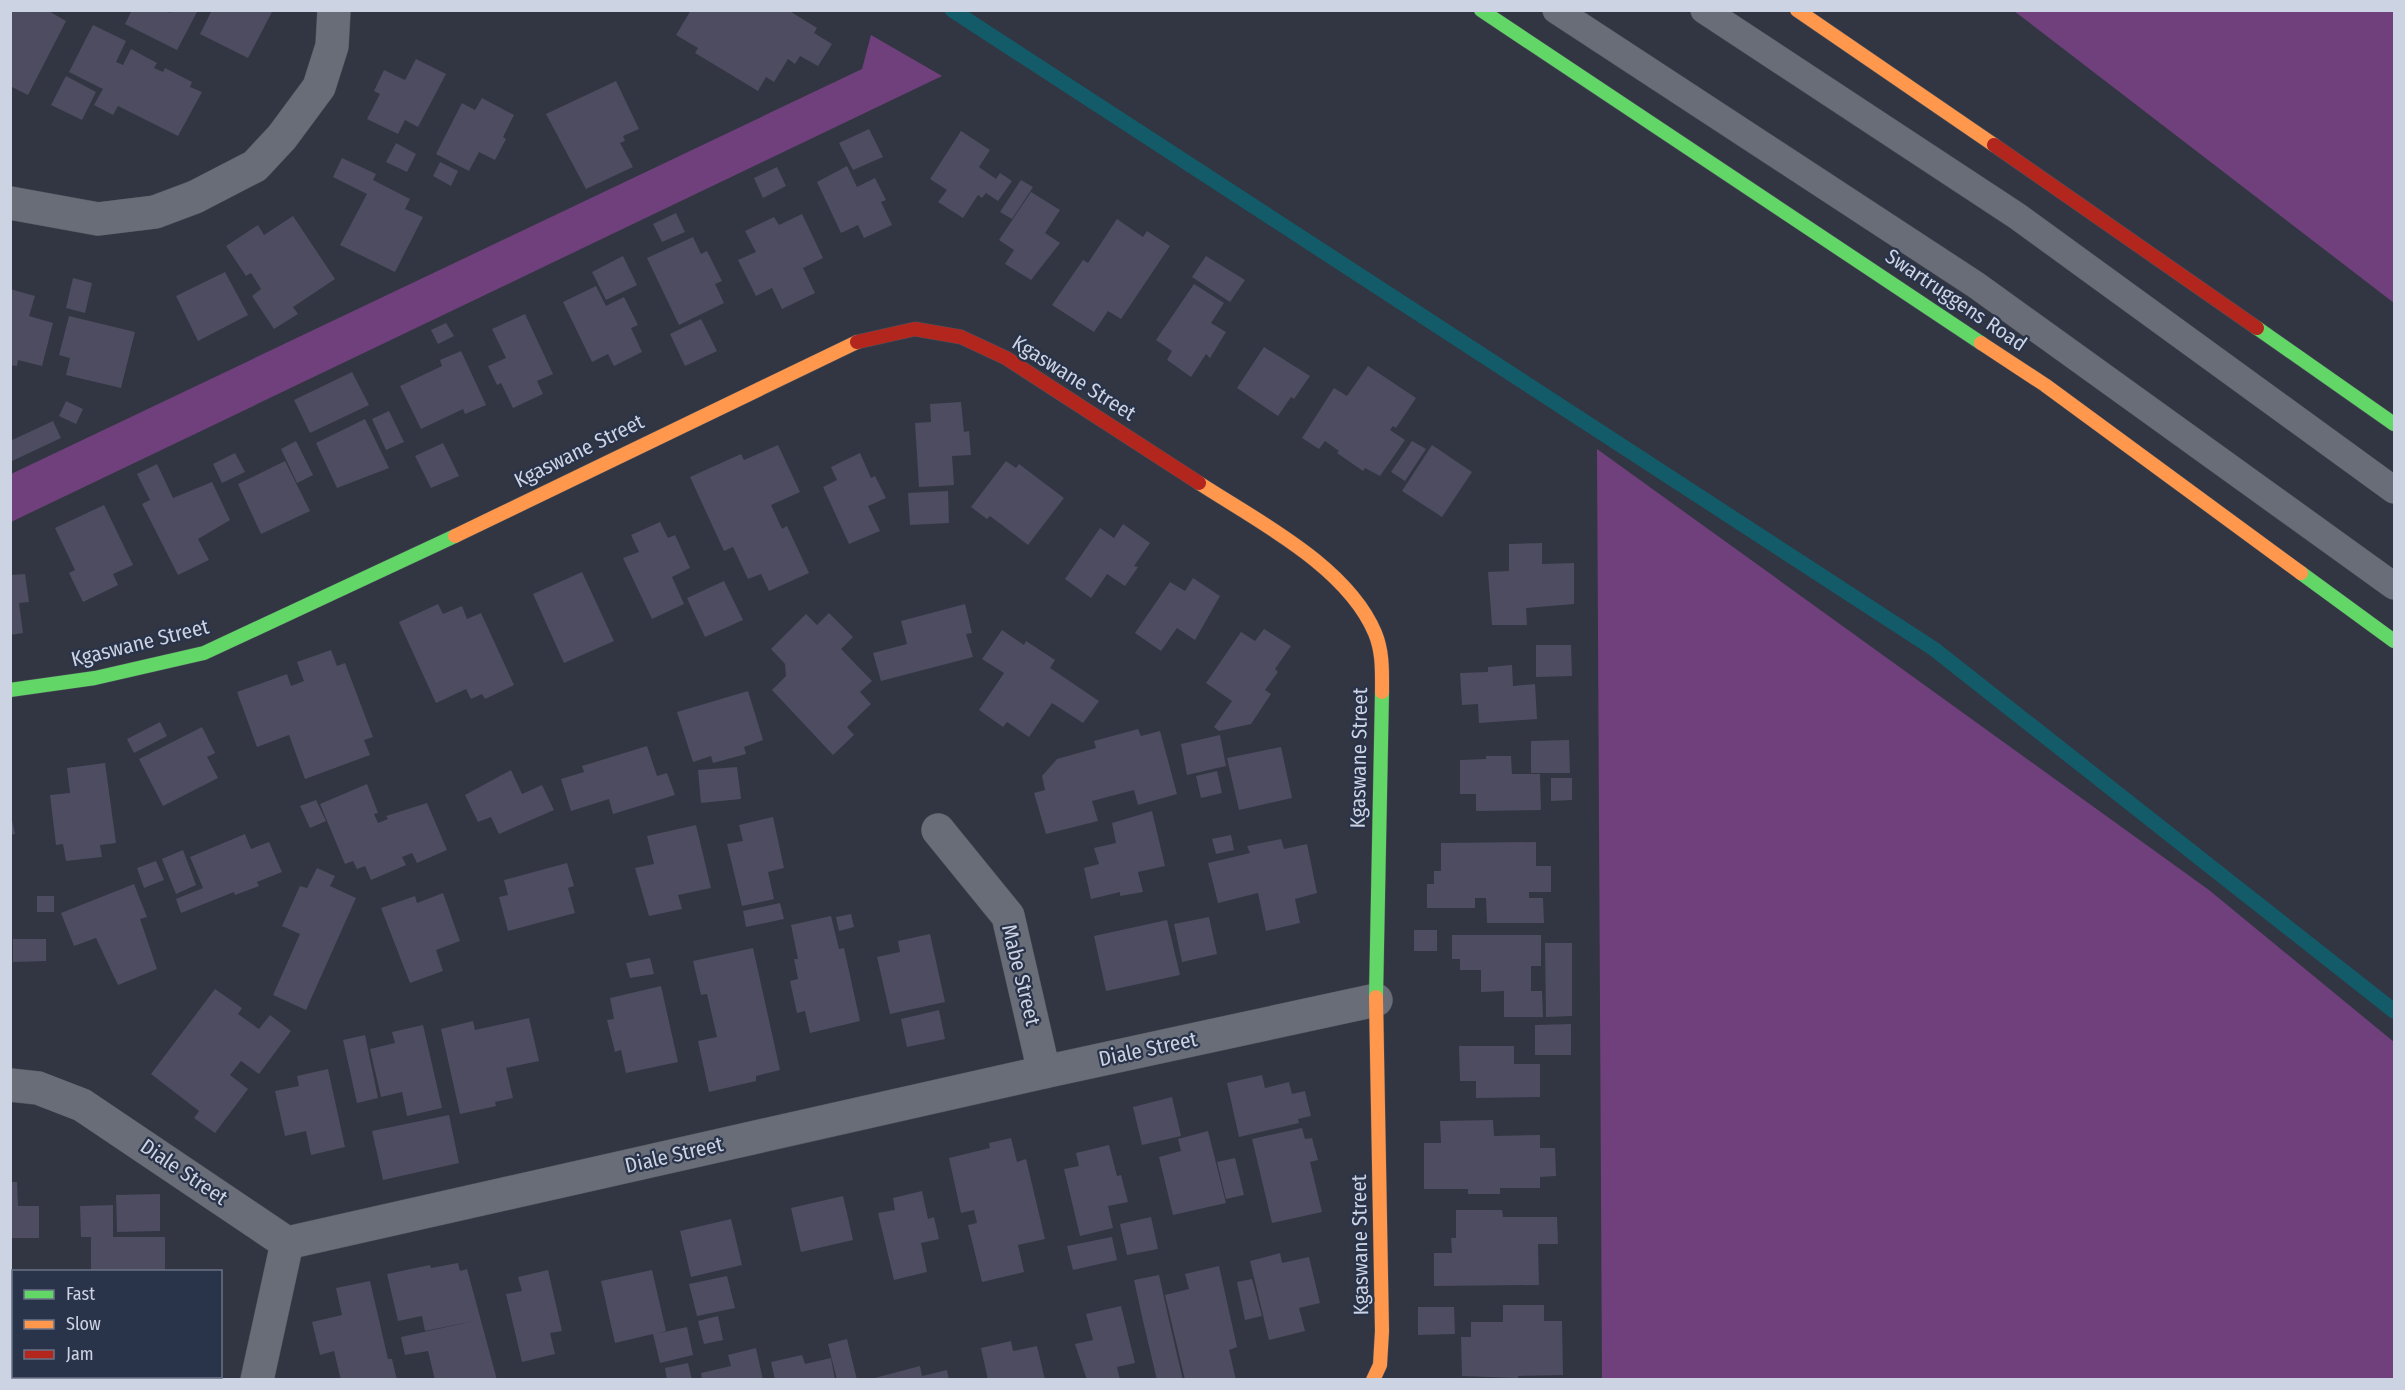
<svg xmlns="http://www.w3.org/2000/svg" width="2405" height="1390" font-family="'Fira Sans Condensed',sans-serif">
  <style>
    .green { fill: #6f407b }
    .lines { fill: none; stroke-linecap: round; stroke-linejoin: round }
    .stream { stroke: #135b68; stroke-width: 15 }
    .building { fill: #4e4c60 }
    .lane-casing { stroke: #4d525c; stroke-width: 28 }
    .street-casing { stroke: #4d525c; stroke-width: 34 }
    .fast-casing { stroke: #4d525c; stroke-width: 15 }
    .slow-casing { stroke: #4d525c; stroke-width: 15 }
    .jam-casing { stroke: #4d525c; stroke-width: 15 }
    .lane { stroke: #696d78; stroke-width: 27 }
    .street { stroke: #696d78; stroke-width: 33 }
    .fast { stroke: #63d668; stroke-width: 14 }
    .slow { stroke: #ff974d; stroke-width: 14 }
    .jam { stroke: #b3261e; stroke-width: 14 }
    .labels { text-anchor: middle; stroke-width: 4.5; stroke-linejoin: round; paint-order: stroke }
    .street-label { font-size: 21px; fill: #ccd3e2; stroke: #29334a }
  </style>
  <rect width="100%" height="100%" fill="#313642"/>
  <g class="green">
    <polygon points="2014,11 2394,11 2394,303"/>
    <polygon points="871,35 942,76 11,522 11,474 862,69"/>
    <polygon points="1597,449 2209,890 2394,1042 2394,1379 1602,1379"/>
  </g>
  <g class="lines">
    <polyline class="stream" points="952,10 1934,649 2394,1011"/>
  </g>
  <g class="building">
    <polygon points="10,10 47,10 66,21 28,95 10,86"/>
    <polygon points="132,10 165,10 170,13 172,10 198,10 177,50 125,24"/>
    <polygon points="212,10 273,10 248,58 200,34"/>
    <polygon points="691,10 788,10 817,28 814,33 832,44 818,66 800,56 795,64 788,59 774,82 766,77 758,91 695,53 698,48 676,35"/>
    <polygon points="93,25 126,41 116,62 123,65 131,49 157,63 154,68 163,72 165,68 192,82 190,87 202,92 178,136 118,106 113,115 94,105 103,89 69,72"/>
    <polygon points="416,59 446,74 418,127 405,120 398,134 367,119 380,94 374,91 384,70 405,80"/>
    <polygon points="66,76 96,92 82,120 51,105"/>
    <polygon points="616,81 639,129 623,136 625,141 620,143 633,167 586,189 546,114"/>
    <polygon points="482,98 514,115 503,137 506,139 495,160 479,152 469,171 436,154 462,103 475,110"/>
    <polygon points="869,129 883,157 853,170 839,143"/>
    <polygon points="961,131 990,150 979,167 996,179 1000,173 1012,181 998,201 986,193 982,198 978,195 963,218 938,202 947,190 930,179"/>
    <polygon points="396,143 416,154 407,172 386,162"/>
    <polygon points="342,158 376,174 373,180 410,199 405,209 423,217 395,272 340,245 367,194 333,177"/>
    <polygon points="440,162 458,171 451,186 433,176"/>
    <polygon points="847,166 857,187 875,178 886,200 881,202 892,225 864,238 858,225 841,233 817,182"/>
    <polygon points="777,167 786,186 763,198 754,178"/>
    <polygon points="1021,180 1033,187 1012,219 1000,212"/>
    <polygon points="1031,192 1060,210 1045,233 1060,243 1031,280 1005,264 1014,250 999,240"/>
    <polygon points="676,213 685,232 662,242 653,224"/>
    <polygon points="802,214 823,258 803,268 815,293 782,309 772,288 756,296 738,260 756,252 745,231 774,217 779,225"/>
    <polygon points="293,216 335,279 293,307 298,314 274,329 252,296 261,289 251,273 246,276 226,246 258,225 264,235"/>
    <polygon points="1117,219 1143,237 1147,231 1170,246 1121,319 1108,311 1094,332 1052,305 1083,260 1088,263"/>
    <polygon points="693,237 701,254 707,251 722,281 715,284 724,303 679,325 647,258"/>
    <polygon points="623,256 637,285 606,300 592,272"/>
    <polygon points="1206,256 1245,280 1230,302 1192,277"/>
    <polygon points="225,272 248,315 198,341 176,296"/>
    <polygon points="73,278 92,283 85,313 66,308"/>
    <polygon points="1194,284 1224,303 1211,323 1226,332 1210,358 1206,354 1191,377 1167,360 1172,351 1156,340"/>
    <polygon points="596,286 606,306 624,297 638,325 631,328 642,352 614,366 608,354 592,362 563,302"/>
    <polygon points="10,289 35,296 29,316 53,323 42,366 18,360 17,366 10,365"/>
    <polygon points="525,314 553,374 537,381 543,394 513,408 501,383 497,385 488,366 506,358 492,329"/>
    <polygon points="69,316 135,332 121,388 66,375 70,358 59,355"/>
    <polygon points="701,319 717,351 685,366 670,334"/>
    <polygon points="446,323 454,336 438,344 431,330"/>
    <polygon points="1264,347 1310,376 1294,399 1291,397 1278,416 1237,388"/>
    <polygon points="461,351 486,405 465,414 463,409 421,429 400,386 442,366 440,360"/>
    <polygon points="1368,366 1416,398 1396,428 1393,426 1390,430 1405,440 1380,476 1365,468 1363,471 1337,453 1339,451 1325,441 1319,449 1302,438 1334,388 1347,396"/>
    <polygon points="352,372 369,405 310,433 294,400"/>
    <polygon points="66,401 83,409 76,424 59,416"/>
    <polygon points="961,402 964,432 969,431 971,455 952,456 954,485 919,487 915,423 931,422 930,404"/>
    <polygon points="389,411 404,442 386,450 372,419"/>
    <polygon points="365,419 389,468 337,488 316,443"/>
    <polygon points="53,421 61,438 10,462 10,441"/>
    <polygon points="296,441 313,475 297,483 281,449"/>
    <polygon points="1412,441 1426,449 1405,481 1391,472"/>
    <polygon points="443,443 459,476 431,488 415,456"/>
    <polygon points="778,445 800,492 771,505 782,529 787,526 809,573 769,591 761,574 748,579 733,547 724,551 690,477 741,454 744,460"/>
    <polygon points="1432,445 1472,472 1442,517 1402,491"/>
    <polygon points="235,453 245,472 222,483 213,464"/>
    <polygon points="860,453 871,478 875,476 886,498 868,506 880,531 849,544 823,487 837,480 831,467"/>
    <polygon points="285,461 310,511 261,534 238,484"/>
    <polygon points="1006,461 1016,468 1019,464 1064,498 1028,545 990,516 987,519 971,507"/>
    <polygon points="157,464 173,498 212,482 230,520 198,539 209,560 178,575 142,504 150,500 137,474"/>
    <polygon points="948,491 949,523 910,525 908,493"/>
    <polygon points="104,505 133,565 113,574 118,585 83,602 69,573 75,570 55,528"/>
    <polygon points="660,522 668,538 675,535 690,568 672,577 684,604 652,619 623,558 639,552 631,535"/>
    <polygon points="1123,524 1150,543 1134,566 1138,567 1125,586 1107,574 1091,598 1065,579 1100,528 1114,538"/>
    <polygon points="1542,543 1542,564 1574,563 1574,604 1526,608 1527,625 1492,625 1488,572 1509,571 1509,544"/>
    <polygon points="582,572 614,641 564,663 533,594"/>
    <polygon points="25,574 29,602 19,603 23,633 10,635 10,575"/>
    <polygon points="1193,578 1220,596 1195,640 1177,628 1161,651 1135,633 1170,582 1185,591"/>
    <polygon points="724,581 743,620 705,637 687,598"/>
    <polygon points="438,604 443,614 462,606 467,619 481,613 514,685 485,699 482,694 471,699 466,689 436,703 399,622"/>
    <polygon points="965,604 972,633 966,634 973,657 881,681 873,653 907,644 901,621"/>
    <polygon points="829,613 853,637 841,649 872,681 860,692 871,704 847,727 854,735 833,755 772,690 786,676 785,664 771,649 806,614 817,625"/>
    <polygon points="1264,629 1291,646 1275,669 1278,672 1265,690 1271,694 1251,724 1219,731 1214,727 1232,701 1206,683 1241,632 1255,641"/>
    <polygon points="1002,630 1024,645 1026,641 1055,660 1050,668 1099,701 1083,723 1052,703 1029,737 1007,722 1003,727 979,710 1004,673 982,659"/>
    <polygon points="1536,645 1571,645 1572,676 1536,677"/>
    <polygon points="331,650 337,666 345,663 373,737 364,740 370,755 305,779 289,735 257,747 237,692 287,674 291,686 304,681 297,662"/>
    <polygon points="1512,665 1513,686 1535,684 1537,719 1479,723 1478,704 1462,705 1460,673 1488,672 1488,667"/>
    <polygon points="748,691 763,740 744,747 746,754 713,763 711,756 693,762 677,712"/>
    <polygon points="160,722 167,736 134,753 127,739"/>
    <polygon points="202,727 215,753 207,757 218,778 163,806 139,759"/>
    <polygon points="1138,729 1141,736 1160,731 1177,794 1138,805 1134,790 1092,801 1098,821 1046,834 1034,793 1045,790 1042,776 1057,759 1096,748 1094,741"/>
    <polygon points="1220,735 1226,766 1187,775 1181,744"/>
    <polygon points="1569,740 1570,773 1531,773 1531,741"/>
    <polygon points="647,746 657,776 667,773 675,795 613,814 609,799 571,811 561,779 584,772 582,766"/>
    <polygon points="1281,747 1292,798 1239,810 1227,758"/>
    <polygon points="1486,756 1511,756 1512,774 1540,774 1541,810 1476,811 1476,794 1460,794 1460,760 1486,759"/>
    <polygon points="105,763 116,843 100,845 102,857 66,861 63,844 56,845 50,795 70,793 67,768"/>
    <polygon points="737,767 741,799 701,803 698,770"/>
    <polygon points="511,770 522,794 542,785 554,810 499,834 491,817 478,822 465,795"/>
    <polygon points="1217,771 1222,793 1201,798 1196,776"/>
    <polygon points="1551,778 1572,778 1572,800 1551,801"/>
    <polygon points="367,784 378,813 374,814 378,823 388,819 386,816 427,803 447,850 417,863 412,853 402,857 406,865 371,880 365,866 357,869 353,861 345,864 320,804"/>
    <polygon points="316,800 326,821 310,828 300,806"/>
    <polygon points="10,811 15,834 10,835"/>
    <polygon points="1152,811 1165,866 1138,872 1143,892 1120,896 1120,892 1091,899 1084,868 1099,864 1094,848 1116,843 1112,823"/>
    <polygon points="773,817 784,868 768,872 774,899 742,906 727,844 743,841 739,825"/>
    <polygon points="696,825 711,888 678,895 682,909 649,916 635,868 654,864 647,836"/>
    <polygon points="245,834 251,849 269,842 282,872 257,882 259,886 235,895 234,892 181,913 176,899 203,888 190,857"/>
    <polygon points="1231,835 1234,850 1216,854 1212,839"/>
    <polygon points="1281,839 1284,849 1307,844 1317,893 1295,899 1300,923 1266,931 1258,893 1218,903 1208,863 1250,853 1247,846"/>
    <polygon points="1536,842 1536,866 1551,866 1551,892 1529,892 1529,898 1543,898 1544,923 1487,923 1486,898 1475,898 1475,908 1427,908 1427,884 1434,884 1434,871 1441,871 1441,843"/>
    <polygon points="183,850 196,885 176,894 162,859"/>
    <polygon points="156,861 164,880 144,888 137,868"/>
    <polygon points="567,863 574,886 568,888 575,913 508,931 499,897 508,895 504,880"/>
    <polygon points="317,868 335,876 330,886 356,898 306,1010 273,995 300,934 282,926 300,886 307,888"/>
    <polygon points="134,884 147,917 140,919 157,969 118,985 96,938 74,946 61,913"/>
    <polygon points="443,893 460,941 436,950 443,971 410,983 381,908 415,896 417,903"/>
    <rect x="37" y="896" width="17" height="16"/>
    <polygon points="780,903 784,919 746,927 743,911"/>
    <polygon points="851,914 854,927 839,931 836,917"/>
    <polygon points="831,916 839,949 844,948 860,1021 810,1033 805,1011 797,1013 790,981 798,979 794,959 798,959 791,925"/>
    <polygon points="1209,917 1217,954 1182,962 1174,924"/>
    <polygon points="1167,920 1180,975 1106,991 1094,936"/>
    <rect x="1414" y="930" width="23" height="21"/>
    <polygon points="930,934 945,1002 890,1014 877,957 900,952 898,941"/>
    <polygon points="1452,935 1541,935 1541,966 1531,966 1531,991 1542,991 1543,1017 1504,1017 1504,991 1481,992 1481,970 1460,970 1460,959 1452,959"/>
    <polygon points="13,939 46,939 46,961 13,962"/>
    <polygon points="1545,943 1572,943 1572,1016 1546,1017"/>
    <polygon points="753,948 780,1070 756,1076 756,1081 709,1092 698,1041 717,1037 707,994 701,995 693,961"/>
    <polygon points="650,958 654,974 630,978 626,963"/>
    <polygon points="661,986 678,1062 626,1073 621,1050 615,1052 607,1020 614,1019 610,998"/>
    <polygon points="215,989 242,1008 238,1014 259,1029 270,1015 291,1031 259,1074 241,1061 230,1075 248,1089 215,1133 194,1118 199,1111 151,1074"/>
    <polygon points="939,1010 945,1039 907,1047 901,1019"/>
    <polygon points="529,1018 539,1061 506,1068 513,1098 495,1102 496,1106 460,1114 441,1029 473,1021 475,1030"/>
    <polygon points="1571,1024 1571,1055 1535,1055 1535,1025"/>
    <polygon points="423,1025 442,1108 407,1116 402,1092 381,1097 370,1049 395,1043 392,1032"/>
    <polygon points="365,1035 378,1098 357,1103 343,1040"/>
    <polygon points="1459,1046 1514,1046 1514,1064 1540,1064 1540,1097 1476,1098 1476,1081 1460,1081"/>
    <polygon points="328,1069 345,1147 311,1155 306,1131 285,1136 275,1091 299,1086 297,1076"/>
    <polygon points="1262,1075 1265,1088 1289,1082 1292,1094 1305,1091 1311,1116 1298,1119 1299,1123 1239,1137 1227,1083"/>
    <polygon points="1172,1097 1181,1136 1142,1145 1133,1107"/>
    <polygon points="449,1115 459,1163 383,1180 372,1131"/>
    <polygon points="1493,1120 1494,1136 1540,1135 1540,1148 1555,1148 1556,1176 1540,1177 1540,1188 1500,1188 1500,1194 1468,1194 1468,1189 1424,1189 1424,1143 1441,1143 1440,1121"/>
    <polygon points="1302,1128 1305,1139 1312,1138 1318,1160 1310,1162 1322,1212 1272,1223 1252,1139"/>
    <polygon points="1208,1131 1226,1203 1173,1215 1159,1157 1181,1151 1178,1139"/>
    <polygon points="1011,1138 1017,1162 1026,1159 1045,1239 1018,1245 1024,1272 982,1282 968,1225 977,1223 974,1210 961,1213 949,1158 990,1148 989,1143"/>
    <polygon points="1109,1145 1117,1176 1121,1175 1128,1202 1108,1206 1113,1228 1080,1236 1064,1169 1079,1166 1076,1153"/>
    <polygon points="1235,1158 1244,1195 1226,1199 1217,1162"/>
    <polygon points="10,1182 17,1182 18,1206 39,1206 39,1238 10,1238"/>
    <polygon points="922,1191 928,1219 934,1217 939,1239 921,1243 927,1272 894,1280 878,1213 895,1210 893,1198"/>
    <polygon points="160,1194 160,1231 117,1232 116,1195"/>
    <polygon points="843,1196 853,1240 801,1252 791,1208"/>
    <polygon points="113,1205 113,1237 165,1237 165,1272 91,1272 91,1237 81,1237 80,1206"/>
    <polygon points="1456,1210 1502,1210 1503,1217 1557,1217 1558,1244 1538,1244 1539,1285 1434,1286 1434,1253 1452,1253 1451,1238 1456,1238"/>
    <polygon points="1151,1217 1158,1249 1127,1255 1120,1224"/>
    <polygon points="731,1219 742,1265 691,1277 680,1231"/>
    <polygon points="1112,1237 1117,1260 1073,1270 1067,1246"/>
    <polygon points="1280,1253 1282,1263 1309,1257 1320,1303 1299,1308 1305,1331 1269,1340 1250,1261"/>
    <polygon points="458,1263 460,1271 467,1269 497,1380 435,1380 428,1351 405,1355 401,1337 474,1321 425,1331 422,1316 398,1321 387,1274 430,1265 431,1268"/>
    <polygon points="1219,1266 1237,1347 1229,1350 1236,1380 1185,1380 1165,1295 1189,1289 1185,1274"/>
    <polygon points="548,1270 562,1331 550,1333 555,1354 522,1362 506,1294 522,1291 518,1277"/>
    <polygon points="652,1270 666,1331 655,1334 687,1327 693,1355 660,1363 653,1334 615,1343 601,1281"/>
    <polygon points="1159,1275 1168,1316 1183,1380 1157,1380 1143,1321 1134,1280"/>
    <polygon points="727,1276 735,1308 697,1316 689,1284"/>
    <polygon points="1252,1279 1262,1316 1245,1320 1237,1282"/>
    <polygon points="370,1281 388,1359 392,1359 397,1380 341,1380 334,1351 320,1355 312,1322 342,1315 336,1288"/>
    <rect x="10" y="1282" width="4" height="49"/>
    <polygon points="1503,1305 1544,1305 1544,1321 1562,1321 1563,1375 1518,1376 1518,1378 1462,1376 1461,1337 1471,1337 1471,1322 1503,1322"/>
    <polygon points="1121,1306 1135,1363 1117,1367 1120,1380 1087,1380 1075,1344 1093,1340 1086,1314"/>
    <polygon points="1418,1307 1454,1307 1455,1334 1418,1335"/>
    <polygon points="718,1316 723,1340 704,1344 698,1321"/>
    <polygon points="847,1339 857,1380 837,1380 828,1344"/>
    <polygon points="1011,1341 1013,1351 1037,1346 1045,1380 988,1380 981,1348"/>
    <polygon points="756,1348 763,1380 702,1380 701,1373 731,1366 728,1355"/>
    <polygon points="802,1355 805,1364 831,1358 835,1380 775,1380 771,1362"/>
    <polygon points="688,1363 692,1380 667,1380 665,1368"/>
    <polygon points="920,1366 922,1376 947,1370 949,1380 867,1380"/>
    <rect x="81" y="1376" width="82" height="4"/>
  </g>
  <g class="lines">
    <defs>
      <g id="lane">
        <polyline points="1556,10 1976,285 2394,586"/>
        <polyline points="1704,10 2017,216 2394,490"/>
      </g>
      <g id="street">
        <polyline points="10,203 98,219 155,212 195,197 255,166 282,137 319,87 332,46 334,10"/>
        <polyline points="938,830 1008,916 1044,1072"/>
        <polyline points="10,1085 38,1088 82,1105 287,1243 1044,1072 1376,1000"/>
        <polyline points="257,1380 287,1243"/>
      </g>
      <g id="fast">
        <polyline points="1481,10 1981,343"/>
        <polyline points="2257,328 2394,424"/>
        <polyline points="2301,573 2394,641"/>
        <polyline points="10,690 95,678 204,653 455,536"/>
        <polyline points="1376,997 1382,692"/>
      </g>
      <g id="slow">
        <polyline points="1797,10 1994,145"/>
        <polyline points="1981,343 2045,385 2301,573"/>
        <path d="M1199 483C1257 521 1347 566 1375 633 1383 652 1382 672 1382 692"/>
        <polyline points="455,536 857,342"/>
        <polyline points="1373,1380 1380,1365 1382,1331 1376,997"/>
      </g>
      <g id="jam">
        <polyline points="1994,145 2257,328"/>
        <polyline points="857,342 915,329 961,337 1006,358 1199,483"/>
      </g>
    </defs>
    <use href="#lane" class="lane-casing"/>
    <use href="#street" class="street-casing"/>
    <use href="#fast" class="fast-casing"/>
    <use href="#slow" class="slow-casing"/>
    <use href="#jam" class="jam-casing"/>
    <use href="#lane" class="lane"/>
    <use href="#street" class="street"/>
    <use href="#fast" class="fast"/>
    <use href="#slow" class="slow"/>
    <use href="#jam" class="jam"/>
  </g>
  <g class="labels">
    <g class="street-label">
      <text transform="translate(1956 300) rotate(34)" y="7">Swartruggens Road</text>
      <text transform="translate(1074 378) rotate(32)" y="7">Kgaswane Street</text>
      <text transform="translate(579 451) rotate(-26)" y="7">Kgaswane Street</text>
      <text transform="translate(140 643) rotate(-14)" y="7">Kgaswane Street</text>
      <text transform="translate(1359 758) rotate(-89)" y="7">Kgaswane Street</text>
      <text transform="translate(1021 975) rotate(76)" y="7">Mabe Street</text>
      <text transform="translate(1148 1049) rotate(-12)" y="7">Diale Street</text>
      <text transform="translate(674 1155) rotate(-13)" y="7">Diale Street</text>
      <text transform="translate(184 1172) rotate(34)" y="7">Diale Street</text>
      <text transform="translate(1360 1245) rotate(-91)" y="7">Kgaswane Street</text>
    </g>
  </g>
  <rect width="2405" height="1390" fill="none" stroke="#ccd3e2" stroke-width="24"/>
  <rect x="12" y="1270" width="210" height="108" fill="#29334a" stroke="#6a7387" stroke-width="1.5"/>
  <rect x="24" y="1290" width="30" height="9" fill="#63d668" stroke="#6a7387" stroke-width="1.5"/>
  <text x="66" y="1300" font-size="18" fill="#ccd3e2">Fast</text>
  <rect x="24" y="1320" width="30" height="9" fill="#ff974d" stroke="#6a7387" stroke-width="1.5"/>
  <text x="66" y="1330" font-size="18" fill="#ccd3e2">Slow</text>
  <rect x="24" y="1350" width="30" height="9" fill="#b3261e" stroke="#6a7387" stroke-width="1.5"/>
  <text x="66" y="1360" font-size="18" fill="#ccd3e2">Jam</text>
</svg>
